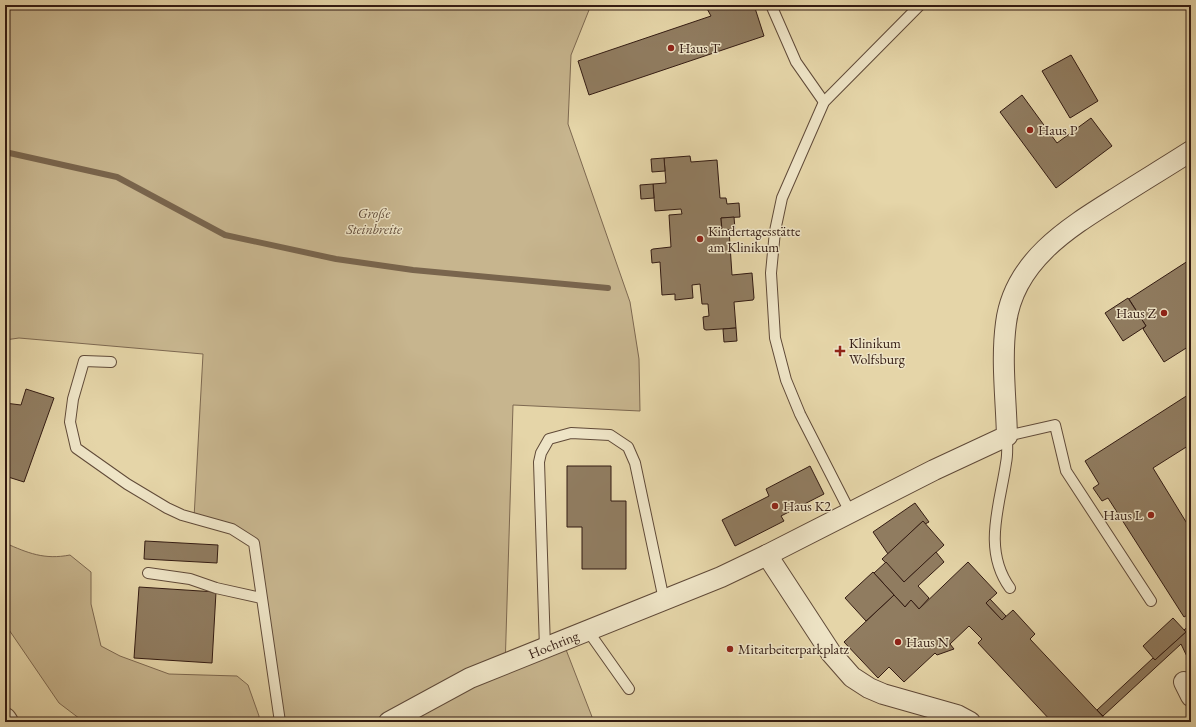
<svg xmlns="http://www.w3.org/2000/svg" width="1196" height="727" font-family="'EB Garamond',serif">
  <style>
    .green { fill: #c7b58e; stroke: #7d6850 }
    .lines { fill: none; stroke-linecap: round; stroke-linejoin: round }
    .stream { stroke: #79654d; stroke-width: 6 }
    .building { fill: #907c60; stroke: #331b12 }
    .service-casing { stroke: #604a38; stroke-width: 12 }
    .minor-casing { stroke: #604a38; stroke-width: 22 }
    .tertiary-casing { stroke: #604a38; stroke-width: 24 }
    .service { stroke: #eee4c6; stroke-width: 10 }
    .minor { stroke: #eee4c6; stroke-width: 20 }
    .tertiary { stroke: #eee4c6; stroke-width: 22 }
    .poi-dot { fill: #8f2418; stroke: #eee4c6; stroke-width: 1.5 }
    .labels { text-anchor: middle; stroke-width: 3; stroke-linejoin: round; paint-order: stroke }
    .poi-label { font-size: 14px; fill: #331b12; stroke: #eee4c6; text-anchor: start }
    .park-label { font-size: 14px; font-style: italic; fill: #5f4937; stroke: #eee4c6 }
    .street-label { font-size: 14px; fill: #331b12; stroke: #eee4c6 }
  </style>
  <rect width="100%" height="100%" fill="#e5d5a8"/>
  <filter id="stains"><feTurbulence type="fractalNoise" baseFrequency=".005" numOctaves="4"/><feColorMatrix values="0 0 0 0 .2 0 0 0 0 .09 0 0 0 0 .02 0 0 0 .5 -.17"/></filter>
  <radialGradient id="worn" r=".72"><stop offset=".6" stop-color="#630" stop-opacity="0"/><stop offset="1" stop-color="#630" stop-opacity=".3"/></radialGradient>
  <g class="green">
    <polygon points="5,5 591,5 571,55 568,124 630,302 639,359 640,411 513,405 505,669 565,647 594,722 287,722 278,708 255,543 194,518 203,354 19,338 5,340"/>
    <path d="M5 543C28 553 44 560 70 555L91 572V604L101 646 120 656 169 674 237 676 248 685 259 716V722H84L59 703 5 624Z"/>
  </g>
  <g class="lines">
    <polyline class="stream" points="5,152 117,177 225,235 336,259 413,270 608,288"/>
  </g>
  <g class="building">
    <polygon points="705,5 737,5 738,7 754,5 764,36 589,95 578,61 711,16"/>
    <polygon points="1071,55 1098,101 1070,118 1042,71"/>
    <polygon points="1022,95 1057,143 1091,118 1112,146 1056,188 1000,112"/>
    <polygon points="690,156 691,162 717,160 720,198 726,198 727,204 739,203 740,217 721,218 722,230 729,230 732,275 752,273 754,298 753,300 734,302 736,328 706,330 704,329 703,317 709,316 708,304 702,304 700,284 692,285 693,298 675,300 675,294 662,295 660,262 652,263 651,250 653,249 671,247 669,215 682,214 681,209 655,211 653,184 666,183 664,158"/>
    <polygon points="664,158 665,171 652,172 651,159"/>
    <polygon points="653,184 654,198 641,199 640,185"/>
    <polygon points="734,217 735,229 722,230 721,218"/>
    <polygon points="1191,259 1191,345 1164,362 1143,329 1146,326 1129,299"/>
    <polygon points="1128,298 1146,326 1123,341 1105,313"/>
    <polygon points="736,328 737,341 724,342 723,329"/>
    <polygon points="26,389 54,398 24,482 5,476 5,403 21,405"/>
    <polygon points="1191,393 1191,444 1153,468 1191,530 1191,613 1184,617 1108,498 1102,501 1093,488 1099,484 1085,461"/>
    <polygon points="1191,444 1191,454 1187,447"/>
    <polygon points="567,466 611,466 611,501 626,501 626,569 582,569 582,527 567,527"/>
    <polygon points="810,466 824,494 781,516 784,521 735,546 722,520 769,496 766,489"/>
    <polygon points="915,503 929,522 925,524 923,521 888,554 873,532"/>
    <polygon points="923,521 944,545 904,582 882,559"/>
    <polygon points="145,541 218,545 217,563 144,559"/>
    <polygon points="936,552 944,562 918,586 929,598 919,609 911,600 905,607 874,573 886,562 904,582"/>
    <polygon points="968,562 997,593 986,603 1002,620 1013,610 1035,634 1030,639 1108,722 1052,722 978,643 982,639 969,626 950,644 954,649 937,655 935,653 904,682 889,667 878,678 844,642 894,595 905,607 911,600 919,609"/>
    <polygon points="873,572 894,595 866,621 845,598"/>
    <polygon points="139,587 216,592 212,663 134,658"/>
    <polygon points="990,599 1006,616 1002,620 986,603"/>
    <polygon points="1173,618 1186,632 1155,660 1143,646"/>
    <polygon points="1191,624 1191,665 1181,644 1103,716 1097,710 1153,658 1155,660 1186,632 1184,630"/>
  </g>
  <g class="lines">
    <defs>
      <g id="service">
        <polyline points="771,5 796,62 824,102"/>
        <polyline points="111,362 84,361 73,399 70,422 76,448 127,484 167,508 182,515 232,529 254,543 280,722"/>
        <polyline points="850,512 800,414 786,380 775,338 771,273 775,231 782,198 824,102 920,5"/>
        <polyline points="148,573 190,579 216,588 261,598"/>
        <path d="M1010 588C982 549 1000 505 1006 463 1008 454 1007 445 1007 436L1055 425 1066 471 1151 601"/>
        <polyline points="588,631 629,689"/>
        <polyline points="545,648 539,462 541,453 549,439 571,433 610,435 628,447 635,463 664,600"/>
      </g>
      <g id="minor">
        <polyline points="767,555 831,653 852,677 869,688 883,694 957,715 970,722"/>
        <polyline points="1184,682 1191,696"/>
        <path id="s1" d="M389 722 470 678 721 577 767 555 934 470 1007 436C1006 398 1001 360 1006 323 1014 261 1068 228 1116 198 1141 182 1166 167 1191 151"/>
      </g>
      <polyline id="tertiary" points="5,719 7,722"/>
    </defs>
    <use href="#service" class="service-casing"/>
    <use href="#minor" class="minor-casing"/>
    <use href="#tertiary" class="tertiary-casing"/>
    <use href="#service" class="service"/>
    <use href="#minor" class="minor"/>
    <use href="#tertiary" class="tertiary"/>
  </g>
  <g class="poi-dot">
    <circle cx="671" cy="48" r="4"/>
    <circle cx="1030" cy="130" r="4"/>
    <circle cx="700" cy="239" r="4"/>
    <circle cx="1164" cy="313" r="4"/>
    <path d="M838 345h4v4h4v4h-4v4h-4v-4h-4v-4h4z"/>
    <circle cx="775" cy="506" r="4"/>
    <circle cx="1151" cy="515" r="4"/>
    <circle cx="898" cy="642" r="4"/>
    <circle cx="730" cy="649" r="4"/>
  </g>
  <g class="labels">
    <g class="poi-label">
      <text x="679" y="53">Haus T</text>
      <text x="1038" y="135">Haus P</text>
      <text x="708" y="236">Kindertagesstätte<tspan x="708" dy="16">am Klinikum</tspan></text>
      <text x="1156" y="318" text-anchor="end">Haus Z</text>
      <text x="849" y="348">Klinikum<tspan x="849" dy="16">Wolfsburg</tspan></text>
      <text x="783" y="511">Haus K2</text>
      <text x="1143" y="520" text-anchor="end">Haus L</text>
      <text x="906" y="647">Haus N</text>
      <text x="738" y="654">Mitarbeiterparkplatz</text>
    </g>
    <g class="park-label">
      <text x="374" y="218">Große<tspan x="374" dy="16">Steinbreite</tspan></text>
    </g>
    <g class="street-label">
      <text dy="5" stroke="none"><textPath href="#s1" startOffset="182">Hochring</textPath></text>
    </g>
  </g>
  <rect width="1196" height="727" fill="none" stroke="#e5d5a8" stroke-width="20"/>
  <rect x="6" y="6" width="1184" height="715" fill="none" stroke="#331b12" stroke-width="2"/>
  <rect x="10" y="10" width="1176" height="707" fill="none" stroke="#331b12"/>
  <rect width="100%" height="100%" filter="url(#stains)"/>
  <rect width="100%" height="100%" fill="url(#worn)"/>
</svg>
